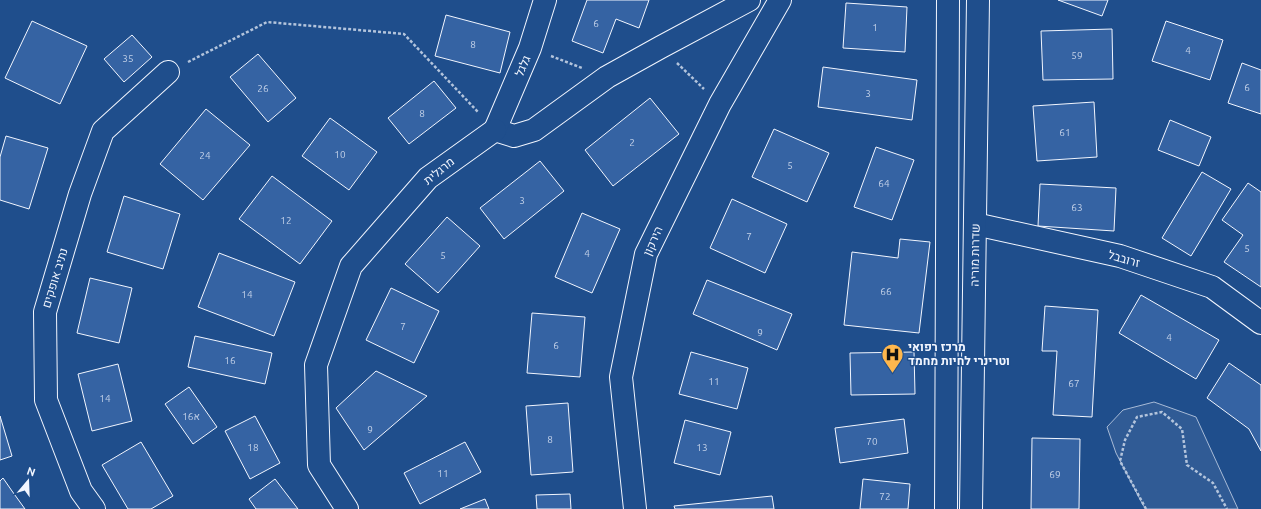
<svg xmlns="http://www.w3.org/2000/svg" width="1261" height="509" font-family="Ubuntu,Heebo,sans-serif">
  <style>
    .built { fill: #305b95; stroke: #a8bbd7 }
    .building { fill: #3563a3; stroke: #f2f6ff }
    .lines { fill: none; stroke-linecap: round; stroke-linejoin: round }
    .minor-casing { stroke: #f2f6ff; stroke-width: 24 }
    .major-casing { stroke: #f2f6ff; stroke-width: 24 }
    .path { stroke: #b3c4dc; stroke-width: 2.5; stroke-dasharray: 3 2; stroke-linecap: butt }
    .minor { stroke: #1f4e8c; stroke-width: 22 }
    .major { stroke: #1f4e8c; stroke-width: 22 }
    .labels { text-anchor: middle; stroke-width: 3; stroke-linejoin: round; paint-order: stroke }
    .number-label { font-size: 10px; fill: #c3d1e8 }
    .street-label { font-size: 12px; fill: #f2f6ff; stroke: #1f4e8c }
    .poi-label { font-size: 12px; font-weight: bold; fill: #f2f6ff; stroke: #1f4e8c; text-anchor: start }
  </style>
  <rect width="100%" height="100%" fill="#1f4e8c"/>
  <polygon class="built" points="1154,402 1196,417 1238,509 1146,509 1143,505 1116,453 1107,427 1123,410"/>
  <g class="building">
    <polygon points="587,0 649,0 639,28 616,19 603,53 572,41"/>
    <polygon points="1058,0 1108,0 1102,16"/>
    <polygon points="846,3 907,7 905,52 843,48"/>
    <polygon points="446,15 510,32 500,73 435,56"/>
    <polygon points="32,21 87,46 60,104 5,78"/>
    <polygon points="1166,21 1223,40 1210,80 1152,61"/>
    <polygon points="1112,29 1113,79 1043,80 1041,31"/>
    <polygon points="132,35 152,57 124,82 104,59"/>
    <polygon points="258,54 296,98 268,122 230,77"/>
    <polygon points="1242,63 1261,70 1261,114 1228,103"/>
    <polygon points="823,67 917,80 912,120 818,107"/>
    <polygon points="434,81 456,108 409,144 388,118"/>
    <polygon points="650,98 679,134 613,186 585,150"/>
    <polygon points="1094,102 1097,157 1037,161 1033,106"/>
    <polygon points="206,109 250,145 203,200 160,164"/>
    <polygon points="330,118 377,152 349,190 302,156"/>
    <polygon points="1170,120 1211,137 1199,166 1158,150"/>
    <polygon points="774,129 829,153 807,202 752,177"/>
    <polygon points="6,136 48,148 29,209 0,200 0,157"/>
    <polygon points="876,147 914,160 892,220 854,207"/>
    <polygon points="540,161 564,191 504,239 480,208"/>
    <polygon points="1202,172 1231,189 1191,256 1162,238"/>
    <polygon points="272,176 332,221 300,264 239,219"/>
    <polygon points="1248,183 1261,192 1261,287 1224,262 1243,235 1222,220"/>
    <polygon points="1040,184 1116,188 1114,231 1038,226"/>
    <polygon points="124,196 180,214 163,269 107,252"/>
    <polygon points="732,199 787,224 765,273 710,248"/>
    <polygon points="582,213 620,229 592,293 555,277"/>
    <polygon points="447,217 480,246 438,293 405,264"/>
    <polygon points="900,239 930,242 919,333 844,325 852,252 898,258"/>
    <polygon points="219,253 295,282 274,336 198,307"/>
    <polygon points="90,278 132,288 119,343 77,333"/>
    <polygon points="707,280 792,314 777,350 693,314"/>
    <polygon points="391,288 439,311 414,363 366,340"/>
    <polygon points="1141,295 1219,340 1196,379 1119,333"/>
    <polygon points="1045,306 1098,310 1092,417 1053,415 1057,351 1042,351"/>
    <polygon points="532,313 585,317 580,377 527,373"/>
    <polygon points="195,336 272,353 265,384 188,367"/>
    <polygon points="691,352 748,368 737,409 679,394"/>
    <polygon points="914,352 915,394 851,395 850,353"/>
    <polygon points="1229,363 1261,385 1261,451 1249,429 1207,398"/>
    <polygon points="118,364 132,421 92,431 78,374"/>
    <polygon points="376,371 427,396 364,450 336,408"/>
    <polygon points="189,387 217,427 193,444 165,404"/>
    <polygon points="568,403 573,472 531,475 526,406"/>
    <polygon points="0,416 12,456 0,460"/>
    <polygon points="255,416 280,463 250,479 225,431"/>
    <polygon points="904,419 908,453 840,463 835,428"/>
    <polygon points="685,420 731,432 720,475 674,463"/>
    <polygon points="1032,438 1080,439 1079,509 1031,509"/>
    <polygon points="141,442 173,496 151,509 128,509 102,465"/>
    <polygon points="465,442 481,472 420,504 404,473"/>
    <polygon points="3,478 12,491 25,509 0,509 0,481"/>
    <polygon points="275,479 298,509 256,509 249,499"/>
    <polygon points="863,479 910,484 908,509 860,509"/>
    <polygon points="570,494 571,509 537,509 536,495"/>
    <polygon points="772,496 774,509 675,509 674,506"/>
    <polygon points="485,499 489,509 460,509"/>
  </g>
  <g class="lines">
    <defs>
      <g id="minor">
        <polyline points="495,130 514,136 534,130 607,77 661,47 749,0"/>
        <polyline points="495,130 530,48 545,0"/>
        <polyline points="975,224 1120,256 1212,287 1261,323"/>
        <polyline points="94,509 81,491 46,400 45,312 80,194 103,131 168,72"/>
        <polyline points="347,509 319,465 316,365 351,266 428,178 495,130"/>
        <polyline points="635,509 621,377 646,254 720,104 780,0"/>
      </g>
      <g id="major">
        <polyline points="946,509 948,0"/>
        <polyline points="971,509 978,0"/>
      </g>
    </defs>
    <use href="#minor" class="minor-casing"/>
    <use href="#major" class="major-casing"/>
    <g class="path">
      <polyline points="551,56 582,68"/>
      <polyline points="188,62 267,22 404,34 478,112"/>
      <polyline points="677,63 704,89"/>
      <polyline points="1146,509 1120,461 1125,440 1137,417 1162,412 1182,429 1187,465 1213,483 1227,509"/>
    </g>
    <use href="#minor" class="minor"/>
    <use href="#major" class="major"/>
  </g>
  <defs>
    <symbol id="hospital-pin" viewBox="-11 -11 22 30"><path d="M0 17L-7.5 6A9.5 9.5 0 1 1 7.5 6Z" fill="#ffb74d" stroke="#1f4e8c"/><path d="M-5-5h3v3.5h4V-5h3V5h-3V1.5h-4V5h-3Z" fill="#111"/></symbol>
  </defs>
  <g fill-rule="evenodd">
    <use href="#hospital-pin" x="880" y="342" width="25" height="34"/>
  </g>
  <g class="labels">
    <g class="number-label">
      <text x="596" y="27">6</text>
      <text x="875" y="31">1</text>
      <text x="473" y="48">8</text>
      <text x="1188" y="54">4</text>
      <text x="1077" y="59">59</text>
      <text x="128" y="62">35</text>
      <text x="1247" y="91">6</text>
      <text x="263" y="92">26</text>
      <text x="868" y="97">3</text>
      <text x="422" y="117">8</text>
      <text x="1065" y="136">61</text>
      <text x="632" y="146">2</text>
      <text x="340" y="158">10</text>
      <text x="205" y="159">24</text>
      <text x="790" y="169">5</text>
      <text x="884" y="187">64</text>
      <text x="522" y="204">3</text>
      <text x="1077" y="211">63</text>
      <text x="286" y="224">12</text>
      <text x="749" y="240">7</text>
      <text x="1247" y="252">5</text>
      <text x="587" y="257">4</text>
      <text x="443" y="259">5</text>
      <text x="886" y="295">66</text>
      <text x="247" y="298">14</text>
      <text x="403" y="330">7</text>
      <text x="760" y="336">9</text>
      <text x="1169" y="341">4</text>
      <text x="556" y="349">6</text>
      <text x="230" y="364">16</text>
      <text x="714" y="385">11</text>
      <text x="1074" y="387">67</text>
      <text x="105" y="402">14</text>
      <text x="191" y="420">16א</text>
      <text x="370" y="433">9</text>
      <text x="550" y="443">8</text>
      <text x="872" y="445">70</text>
      <text x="253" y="451">18</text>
      <text x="702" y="451">13</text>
      <text x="443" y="477">11</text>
      <text x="1055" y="478">69</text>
      <text x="885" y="500">72</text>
    </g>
    <g class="street-label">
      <text transform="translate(523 66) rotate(-67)" y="4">גלגל</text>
      <text transform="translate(439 171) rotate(-39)" y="4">מרגלית</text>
      <text transform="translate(653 241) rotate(-66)" y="4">הירקון</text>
      <text transform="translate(975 255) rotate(-89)" y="4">שדרות מוריה</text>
      <text transform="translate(1124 259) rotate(16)" y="4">זרובבל</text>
      <text transform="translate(55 278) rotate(-73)" y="4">נתיב אופקים</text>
    </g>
    <g class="poi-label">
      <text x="908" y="351">מרכז רפואי<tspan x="908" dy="14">וטרינרי לחיות מחמד</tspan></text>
    </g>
  </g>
  <g transform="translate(28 481) rotate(19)" stroke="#1f4e8c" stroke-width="3" paint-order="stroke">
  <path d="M0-3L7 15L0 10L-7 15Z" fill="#f2f6ff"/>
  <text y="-6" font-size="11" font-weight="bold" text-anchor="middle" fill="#f2f6ff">N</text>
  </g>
</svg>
